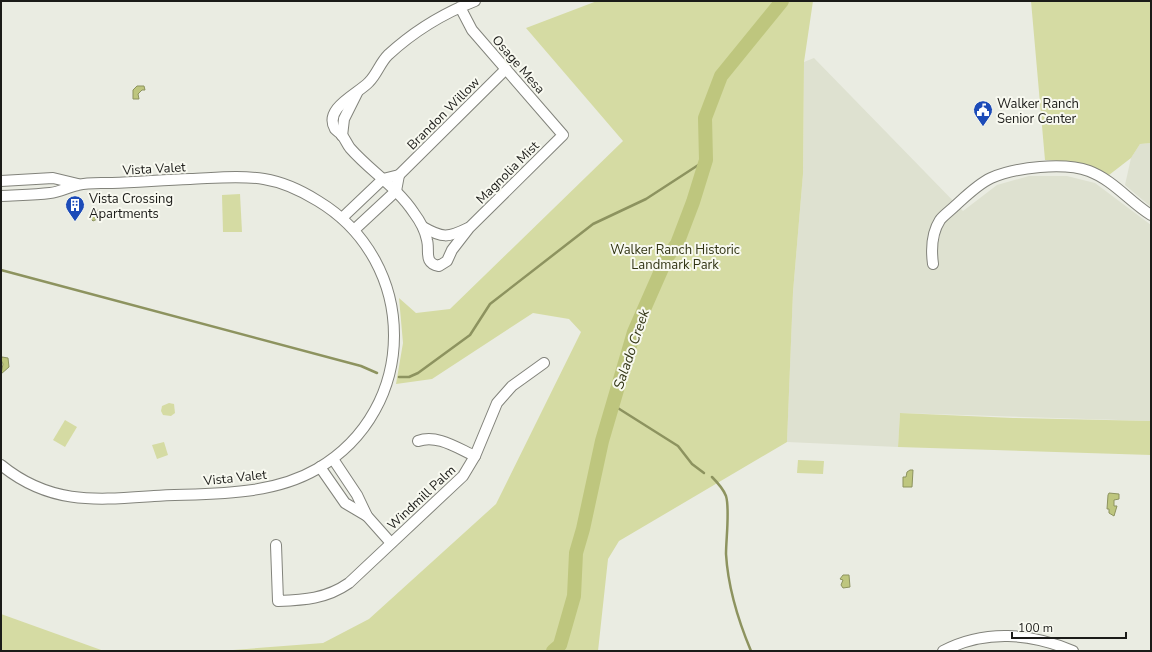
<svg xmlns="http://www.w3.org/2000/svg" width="1152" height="652" font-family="'Nunito Sans',sans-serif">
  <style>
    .built { fill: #dee1d0 }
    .green { fill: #d5dba3 }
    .water { fill: #bec67e; stroke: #8d935f }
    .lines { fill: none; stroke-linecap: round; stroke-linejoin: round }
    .stream { stroke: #8d935f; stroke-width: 2.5 }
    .river { stroke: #bec67e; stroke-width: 14 }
    .minor-casing { stroke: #82837b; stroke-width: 12 }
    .minor { stroke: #fff; stroke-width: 10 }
    .labels { text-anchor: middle; stroke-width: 4; stroke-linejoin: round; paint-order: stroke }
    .street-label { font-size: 13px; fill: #1b1b18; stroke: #f8f9f0 }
    .poi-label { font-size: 13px; fill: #1b1b18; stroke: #f8f9f0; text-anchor: start }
    .park-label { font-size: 13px; fill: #323515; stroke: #f8f9f0 }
    .water-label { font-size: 14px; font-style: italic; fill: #303313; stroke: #f8f9f0 }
  </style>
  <rect width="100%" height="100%" fill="#eaece2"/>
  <g class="built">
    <polygon points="814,58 963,211 997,185 1029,176 1067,176 1095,183 1151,225 1151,421 900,413 898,447 787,442 793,292 803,174 804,62"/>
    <polygon points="1151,143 1151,207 1125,185 1131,158 1140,144"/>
  </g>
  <g class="green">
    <polygon points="597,1 813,1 804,62 803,174 793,292 787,442 619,541 608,559 598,651 220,651 323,643 369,619 496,504 581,332 569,319 533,313 432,379 396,384 403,343 399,298 416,313 450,309 623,141 526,28"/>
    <path d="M1031 1H1151V143L1140 144 1131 158 1109 175C1087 165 1069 161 1045 160Z"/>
    <polygon points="240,194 242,232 223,232 222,195"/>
    <polygon points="169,403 174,404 175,413 171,416 163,415 161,411 162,406"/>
    <polygon points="900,413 1013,418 1151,421 1151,455 898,447"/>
    <polygon points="65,420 77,427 65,447 53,440"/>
    <polygon points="164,442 168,455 157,459 152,445"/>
    <polygon points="798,460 824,461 823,474 797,473"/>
    <polygon points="1,614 104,651 1,651"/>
  </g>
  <g class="water">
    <polygon points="137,86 144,86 145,90 142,90 138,94 139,99 133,99 133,90"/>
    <polygon points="98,210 103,210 104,216 93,221 90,218 91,215"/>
    <polygon points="2,357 8,358 9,367 1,374 3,364 1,360"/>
    <polygon points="910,470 913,470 912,487 903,487 903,477 906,477 907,472"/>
    <polygon points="1109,493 1119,494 1119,499 1114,500 1114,506 1117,506 1114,516 1109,513 1109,509 1107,509 1108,495"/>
    <polygon points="843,575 849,575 850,587 843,588 841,585 843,580 840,579"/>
  </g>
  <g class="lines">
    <g class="stream">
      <polyline points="1,270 361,366 377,373"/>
      <polyline points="399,377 409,377 418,373 470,335 490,304 593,224 646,199 706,160"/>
      <polyline points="613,405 678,446 692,464 704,473"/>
      <path d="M712 477C718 483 723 488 726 496 730 509 726 539 726 554 728 588 738 620 751 651"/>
    </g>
    <polyline class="river" points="553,651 560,645 574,596 576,553 583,529 602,441 634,332 667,257 677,244 693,202 706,160 705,118 721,76 782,1"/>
    <defs>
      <g id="minor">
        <path d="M460 7 472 30 563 135 469 228 452 250 447 261 439 266C423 263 430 251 427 240 425 230 420 221 414 213 397 187 370 171 350 148 347 144 345 139 342 135 340 133 337 131 335 129 323 108 358 94 369 82 377 74 380 63 388 55 413 32 444 13 475 1"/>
        <polyline points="342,136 344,119 357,93"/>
        <polyline points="1,181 53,178 78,184"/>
        <path d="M1 196C17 195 34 195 50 193 60 192 68 187 78 185 89 182 101 183 112 183 138 182 164 180 190 179 215 178 240 175 264 179 283 182 302 191 318 201 419 262 420 409 317 469 269 497 208 493 154 496 96 500 50 505 1 465"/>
        <polyline points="342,218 383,179 399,175 506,69"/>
        <path d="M423 227C442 238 448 238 468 228"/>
        <polyline points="354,230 396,191 399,175"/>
        <path d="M933 264C931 249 931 234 940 220 944 215 951 210 955 206 966 196 978 184 991 178 1016 167 1064 162 1089 171 1113 180 1130 202 1151 215"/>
        <path d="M418 441C437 434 457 448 475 456"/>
        <polyline points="333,459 357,495 367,516 391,543"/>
        <polyline points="320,467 345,503 367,516"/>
        <path d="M276 545 278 601C304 600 326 599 349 583L463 476 475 456 497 403 512 386 544 363"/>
        <path d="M943 651C985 629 1031 633 1073 651"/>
      </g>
    </defs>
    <use href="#minor" class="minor-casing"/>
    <use href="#minor" class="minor"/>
  </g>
  <defs>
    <symbol id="civic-pin" viewBox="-11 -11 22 30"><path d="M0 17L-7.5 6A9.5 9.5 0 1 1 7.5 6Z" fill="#1c4bb8" stroke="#f8f9f0"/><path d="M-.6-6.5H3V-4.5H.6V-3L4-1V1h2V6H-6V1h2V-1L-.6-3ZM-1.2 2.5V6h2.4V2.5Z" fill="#fff"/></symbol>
    <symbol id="building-pin" viewBox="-11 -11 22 30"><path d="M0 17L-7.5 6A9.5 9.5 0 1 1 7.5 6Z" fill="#1c4bb8" stroke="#f8f9f0"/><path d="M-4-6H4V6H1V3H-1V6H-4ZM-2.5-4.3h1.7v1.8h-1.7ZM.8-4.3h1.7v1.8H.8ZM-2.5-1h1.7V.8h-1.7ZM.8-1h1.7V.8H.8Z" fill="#fff"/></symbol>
  </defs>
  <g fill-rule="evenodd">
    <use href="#civic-pin" x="972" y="99" width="22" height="30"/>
    <use href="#building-pin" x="64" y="194" width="22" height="30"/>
  </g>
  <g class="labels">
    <g class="street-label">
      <text transform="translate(519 64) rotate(49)" y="5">Osage Mesa</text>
      <text transform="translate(443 113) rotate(-45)" y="5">Brandon Willow</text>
      <text transform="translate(154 168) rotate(-3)" y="5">Vista Valet</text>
      <text transform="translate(507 172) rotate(-45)" y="5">Magnolia Mist</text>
      <text transform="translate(235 477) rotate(-6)" y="5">Vista Valet</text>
      <text transform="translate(421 497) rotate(-43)" y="5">Windmill Palm</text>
    </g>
    <g class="poi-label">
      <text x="997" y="108">Walker Ranch<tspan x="997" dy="15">Senior Center</tspan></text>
      <text x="89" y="203">Vista Crossing<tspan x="89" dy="15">Apartments</tspan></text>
    </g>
    <g class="park-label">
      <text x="675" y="254">Walker Ranch Historic<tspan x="675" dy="15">Landmark Park</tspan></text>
    </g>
    <g class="water-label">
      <text transform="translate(631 349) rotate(-71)" y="5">Salado Creek</text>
    </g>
  </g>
  <rect width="1152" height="652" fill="none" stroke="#1b1b18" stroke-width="4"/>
  <path d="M1012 632v6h114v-6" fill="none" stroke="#1b1b18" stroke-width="2"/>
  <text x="1018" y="632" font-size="12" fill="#1b1b18" stroke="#f8f9f0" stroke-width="3" paint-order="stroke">100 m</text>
</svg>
